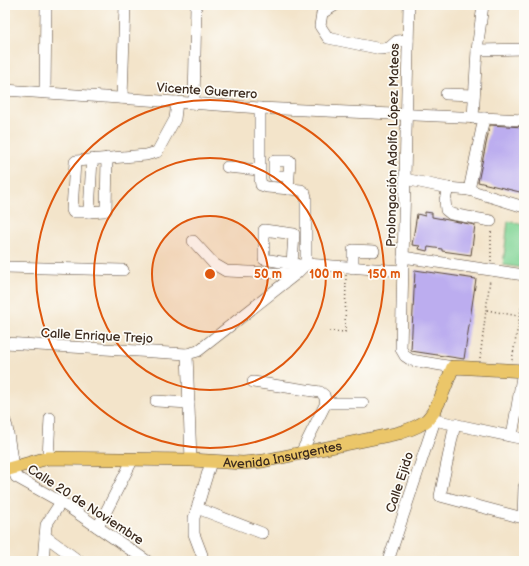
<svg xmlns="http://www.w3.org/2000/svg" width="529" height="566" font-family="'Balsamiq Sans',sans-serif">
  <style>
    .green { fill: #83d597; stroke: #5f805a }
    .building { fill: #bcadef }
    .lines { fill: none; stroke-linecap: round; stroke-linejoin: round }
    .minor-casing { stroke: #574638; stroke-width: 12 }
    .major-casing { stroke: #574638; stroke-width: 14 }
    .path { stroke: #574638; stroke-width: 1.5; stroke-dasharray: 1 3; stroke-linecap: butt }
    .minor { stroke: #fff; stroke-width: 11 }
    .major { stroke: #ebc669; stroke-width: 13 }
    .ring { fill: none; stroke: #df570d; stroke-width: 2 }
    .labels { text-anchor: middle; stroke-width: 3.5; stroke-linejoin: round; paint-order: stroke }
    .street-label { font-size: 13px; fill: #3b2a1e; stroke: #fdfcf7 }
    .centre { fill: #df570d; stroke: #fdfcf7; stroke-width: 2 }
    .ring-label { font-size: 12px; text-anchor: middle; font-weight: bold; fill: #df570d; stroke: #fdfcf7; stroke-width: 3.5; stroke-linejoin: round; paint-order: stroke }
  </style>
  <rect width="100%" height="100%" fill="#fdfcf7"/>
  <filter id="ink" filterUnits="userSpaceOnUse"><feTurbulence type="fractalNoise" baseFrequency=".025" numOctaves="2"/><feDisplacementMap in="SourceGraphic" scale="8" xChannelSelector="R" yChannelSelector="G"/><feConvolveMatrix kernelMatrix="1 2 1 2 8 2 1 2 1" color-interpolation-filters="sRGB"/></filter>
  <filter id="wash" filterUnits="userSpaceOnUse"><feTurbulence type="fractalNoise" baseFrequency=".012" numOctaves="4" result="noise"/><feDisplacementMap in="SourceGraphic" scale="16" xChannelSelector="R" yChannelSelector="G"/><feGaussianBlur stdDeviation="0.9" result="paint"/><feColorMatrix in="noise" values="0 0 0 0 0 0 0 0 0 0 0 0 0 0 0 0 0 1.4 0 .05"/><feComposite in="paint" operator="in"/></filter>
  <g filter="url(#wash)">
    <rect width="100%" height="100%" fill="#f3e4ca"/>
    <polygon class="green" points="508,221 524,225 524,268 503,265"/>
    <g id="blocks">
      <g class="building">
        <polygon points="490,125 524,127 524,160 522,169 524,170 524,193 478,182"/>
        <polygon points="425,212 432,213 432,217 475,225 471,255 442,251 442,249 428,247 427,251 419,249 420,246 412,245 417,214 425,216"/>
        <polygon points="415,270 476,279 464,359 411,351"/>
      </g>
    </g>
  </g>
  <g filter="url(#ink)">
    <use href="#blocks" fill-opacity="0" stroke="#574638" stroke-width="1"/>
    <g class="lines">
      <defs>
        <g id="minor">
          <polyline points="409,5 401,349 405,356 411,360 453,367"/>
          <polyline points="334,6 322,13 320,26 328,38 381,49 389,48 397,41 408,40"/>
          <polyline points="477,50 524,49"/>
          <polyline points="5,90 260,108 524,120"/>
          <polyline points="45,92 46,5"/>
          <polyline points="446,94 474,95"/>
          <polyline points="122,98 125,5"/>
          <polyline points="194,103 196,5"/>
          <polyline points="260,108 260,179 261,185 267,187 301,190 305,193 306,197 306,264"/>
          <polyline points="473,118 477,50 483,5"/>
          <polyline points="92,159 89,212 104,211 106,210 107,158"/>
          <polyline points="227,167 259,170"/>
          <polyline points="405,179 448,188 469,190 524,207"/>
          <polyline points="448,188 445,200 446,210 451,214 491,221"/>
          <polyline points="288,189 290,161 274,161 274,176 289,176"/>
          <polyline points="469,190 484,118"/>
          <polyline points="89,212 73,212 72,210 75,162 76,161 146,155 157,152 175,119 177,102"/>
          <polyline points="193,241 214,264 226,271 296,274"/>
          <polyline points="403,257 524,275"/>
          <polyline points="292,264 294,234 264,230 264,259 305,266"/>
          <polyline points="306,264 402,271"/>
          <polyline points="5,267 123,270"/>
          <polyline points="353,268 353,250 374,251"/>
          <polyline points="5,343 187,354 198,351 296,274 306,264"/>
          <polyline points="187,354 191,460"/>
          <polyline points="253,382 320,392 324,395 326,403 301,453"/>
          <polyline points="156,401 189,403"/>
          <polyline points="326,403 363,403"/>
          <polyline points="434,420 524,439"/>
          <polyline points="5,421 7,427 13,467 16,477 61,502 147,561"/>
          <polyline points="455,424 440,496 523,518 524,487"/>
          <polyline points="512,436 523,371"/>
          <polyline points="48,458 50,418"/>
          <polyline points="197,508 262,533"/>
          <polyline points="98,527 133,459"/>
          <polyline points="45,536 79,561"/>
          <polyline points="202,555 194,534 194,518 211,462"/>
          <polyline points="43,561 46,525 61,502"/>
          <polyline points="388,561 434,423 434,411"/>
        </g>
        <g id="major">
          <path id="s1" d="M5 470 48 458 191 460 243 463 263 461 399 433C408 430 419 427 427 420 439 408 446 383 453 367L524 371"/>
        </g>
      </defs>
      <use href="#minor" class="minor-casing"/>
      <use href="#major" class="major-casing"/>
      <g class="path">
        <polyline points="524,243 522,249 524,252"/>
        <polyline points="491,261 491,231"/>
        <polyline points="487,310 524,317"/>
        <polyline points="329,331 345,332 346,275"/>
        <polyline points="480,358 490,279"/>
        <polyline points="512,360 524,292"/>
      </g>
      <use href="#minor" class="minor"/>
      <use href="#major" class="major"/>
    </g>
  </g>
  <circle cx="210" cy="274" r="58" fill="#df570d" fill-opacity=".12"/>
  <g class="ring">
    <circle cx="210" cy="274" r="58"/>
    <circle cx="210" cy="274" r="116"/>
    <circle cx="210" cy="274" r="174"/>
  </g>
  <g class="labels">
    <g class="street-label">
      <text transform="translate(207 90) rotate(4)" y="5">Vicente Guerrero</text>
      <text transform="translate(392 145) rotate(-89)" y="5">Prolongación Adolfo López Mateos</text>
      <text transform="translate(97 335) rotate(3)" y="5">Calle Enrique Trejo</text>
      <text dy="5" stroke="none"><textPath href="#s1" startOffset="280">Avenida Insurgentes</textPath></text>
      <text transform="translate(399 482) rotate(-72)" y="5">Calle Ejido</text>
      <text transform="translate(86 504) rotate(33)" y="5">Calle 20 de Noviembre</text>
    </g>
  </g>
  <circle cx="210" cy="274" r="6" class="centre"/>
  <g class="ring-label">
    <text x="268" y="278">50 m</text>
    <text x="326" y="278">100 m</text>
    <text x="384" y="278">150 m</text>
  </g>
  <rect width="529" height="566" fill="none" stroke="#fdfcf7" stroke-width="20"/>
</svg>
